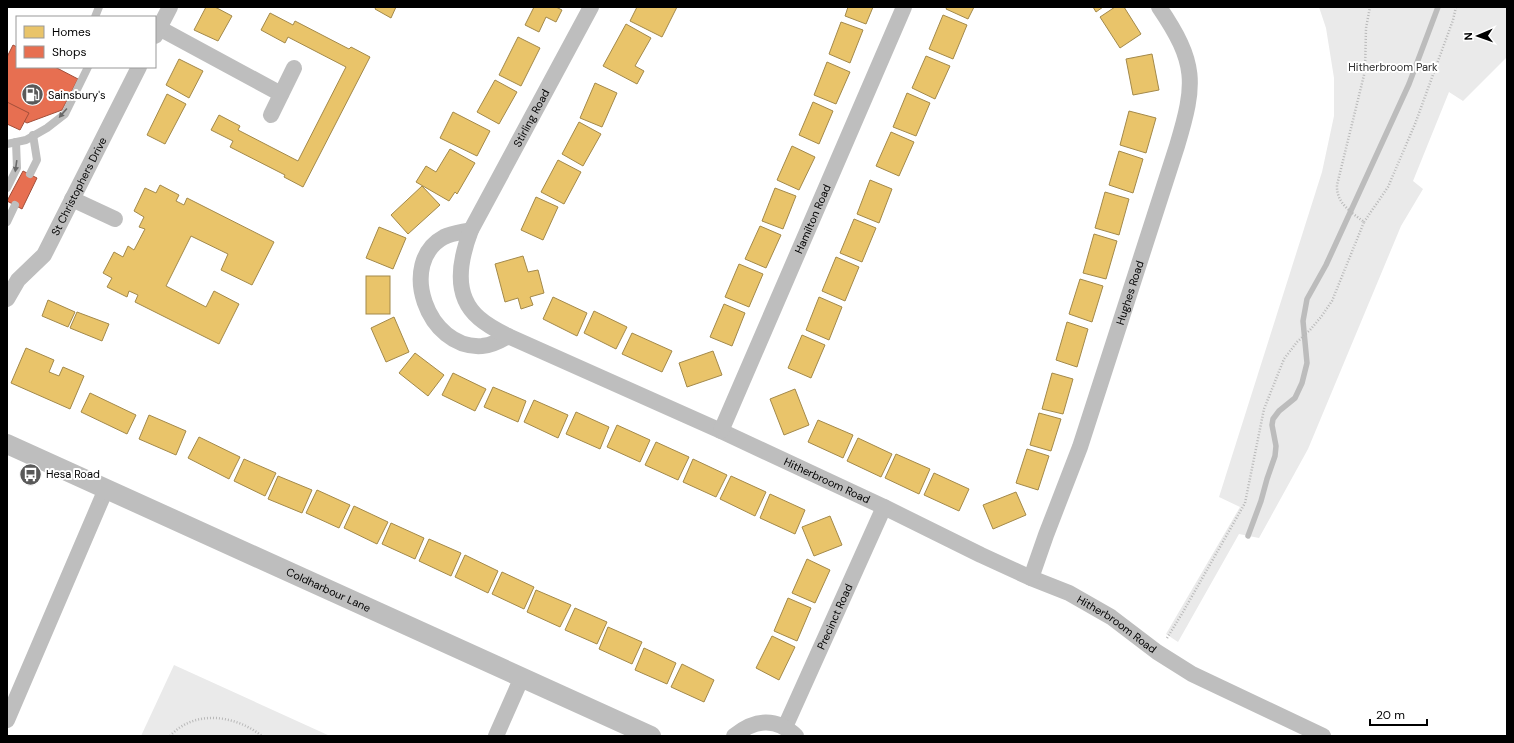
<svg xmlns="http://www.w3.org/2000/svg" width="1514" height="743" font-family="'DM Sans',sans-serif">
  <style>
    .green { fill: #eaeaea }
    .homes { fill: #e9c46a; stroke: #a3894a }
    .shops { fill: #e76f51; stroke: #a24e39 }
    .lines { fill: none; stroke-linecap: round; stroke-linejoin: round }
    .stream { stroke: #bcbcbc; stroke-width: 5.5 }
    .path { stroke: #b8b8b8; stroke-width: 2.5; stroke-dasharray: 1 2; stroke-linecap: butt }
    .service { stroke: #bebebe; stroke-width: 8 }
    .minor { stroke: #bebebe; stroke-width: 16 }
    .tertiary { stroke: #bebebe; stroke-width: 20 }
    .oneway { fill: #686868 }
    .labels { text-anchor: middle; stroke-width: 4; stroke-linejoin: round; paint-order: stroke }
    .park-label { font-size: 11px; fill: #2f2f2f; stroke: #fff }
    .poi-label { font-size: 11px; fill: #000; stroke: #fff; text-anchor: start }
    .street-label { font-size: 11px; fill: #000; stroke: #fff }
  </style>
  <rect width="100%" height="100%" fill="#fff"/>
  <g class="green">
    <polygon points="1319,7 1507,7 1507,57 1463,101 1449,92 1413,181 1423,189 1401,226 1308,449 1259,538 1239,534 1178,642 1166,634 1240,507 1219,497 1322,172 1334,116 1334,78 1326,28"/>
    <polygon points="174,665 330,736 141,736"/>
  </g>
  <g class="homes">
    <polygon points="206,7 215,7 232,16 218,41 194,30"/>
    <polygon points="376,7 396,7 391,18 375,9"/>
    <polygon points="534,7 556,7 562,10 556,22 546,17 539,32 525,25"/>
    <polygon points="637,7 677,7 662,37 630,21"/>
    <polygon points="848,7 873,7 866,24 845,16"/>
    <polygon points="947,7 974,7 968,19 946,9"/>
    <polygon points="1093,7 1103,7 1096,12"/>
    <polygon points="1115,7 1124,7 1141,34 1120,48 1100,17"/>
    <polygon points="270,13 293,25 295,21 349,49 351,47 370,57 303,187 284,177 285,175 230,147 233,141 211,130 219,115 240,126 238,130 298,161 346,67 288,37 285,43 261,30"/>
    <polygon points="943,15 967,25 953,59 929,49"/>
    <polygon points="841,22 863,30 850,63 829,54"/>
    <polygon points="626,24 651,38 635,66 644,71 637,84 603,66"/>
    <polygon points="518,37 540,48 521,86 499,75"/>
    <polygon points="1152,54 1159,90 1133,95 1126,59"/>
    <polygon points="926,56 950,66 935,99 912,88"/>
    <polygon points="179,59 203,71 189,98 166,85"/>
    <polygon points="827,62 850,72 836,104 814,95"/>
    <polygon points="495,80 517,92 499,124 477,112"/>
    <polygon points="595,83 617,93 602,127 580,118"/>
    <polygon points="907,93 930,103 916,136 893,127"/>
    <polygon points="167,94 186,104 165,144 147,135"/>
    <polygon points="813,102 833,111 819,144 799,135"/>
    <polygon points="1129,111 1156,118 1146,153 1120,145"/>
    <polygon points="453,112 490,131 477,156 440,138"/>
    <polygon points="579,122 601,134 583,166 562,154"/>
    <polygon points="891,132 914,142 899,176 876,166"/>
    <polygon points="792,146 815,157 799,190 777,180"/>
    <polygon points="450,149 475,163 457,194 455,192 449,201 416,182 426,166 436,172"/>
    <polygon points="1119,151 1143,159 1133,193 1109,185"/>
    <polygon points="558,160 581,172 564,204 541,192"/>
    <polygon points="870,180 892,189 879,223 857,214"/>
    <polygon points="160,185 179,195 176,201 184,205 187,198 274,242 252,285 221,270 228,254 191,236 166,286 206,307 214,291 239,304 219,344 135,302 138,295 129,291 127,297 107,287 112,278 103,273 114,252 123,257 128,246 134,250 145,229 139,227 144,217 134,211 145,188 156,193"/>
    <polygon points="422,186 440,205 408,234 391,215"/>
    <polygon points="775,188 796,196 783,229 762,221"/>
    <polygon points="1105,192 1129,199 1119,235 1095,228"/>
    <polygon points="536,197 558,207 543,240 521,230"/>
    <polygon points="854,219 876,228 862,262 840,253"/>
    <polygon points="760,226 781,235 766,268 745,259"/>
    <polygon points="379,227 406,238 393,269 366,258"/>
    <polygon points="1094,234 1117,241 1106,279 1083,273"/>
    <polygon points="523,256 528,272 538,270 544,293 530,297 533,305 521,309 518,298 505,302 495,264"/>
    <polygon points="836,257 859,267 845,301 822,291"/>
    <polygon points="739,264 763,274 749,307 725,297"/>
    <rect x="366" y="276" width="24" height="38"/>
    <polygon points="1080,279 1103,286 1092,322 1069,314"/>
    <polygon points="553,297 587,313 577,336 543,319"/>
    <polygon points="819,297 842,307 829,340 806,330"/>
    <polygon points="48,300 75,312 68,327 42,316"/>
    <polygon points="724,304 745,313 732,346 710,337"/>
    <polygon points="594,311 627,327 616,349 584,333"/>
    <polygon points="77,312 109,324 102,341 70,328"/>
    <polygon points="394,317 409,352 386,362 371,328"/>
    <polygon points="1067,322 1088,329 1077,367 1056,360"/>
    <polygon points="632,333 672,351 662,372 622,354"/>
    <polygon points="802,335 825,345 811,378 788,368"/>
    <polygon points="26,348 54,360 49,372 59,376 63,367 84,376 70,409 11,383"/>
    <polygon points="713,351 722,375 687,387 679,363"/>
    <polygon points="415,353 444,375 428,396 399,373"/>
    <polygon points="453,373 486,389 475,411 442,395"/>
    <polygon points="1052,373 1073,379 1063,414 1042,409"/>
    <polygon points="493,387 526,401 518,422 484,407"/>
    <polygon points="795,389 809,425 784,435 770,399"/>
    <polygon points="90,393 136,415 127,434 81,412"/>
    <polygon points="534,400 568,415 558,438 524,422"/>
    <polygon points="576,412 609,427 600,449 566,434"/>
    <polygon points="1039,413 1061,419 1051,451 1030,445"/>
    <polygon points="149,415 186,431 176,455 139,439"/>
    <polygon points="818,420 853,435 843,458 808,442"/>
    <polygon points="617,425 650,440 640,462 607,447"/>
    <polygon points="199,437 240,457 229,479 188,458"/>
    <polygon points="858,438 892,454 881,477 847,461"/>
    <polygon points="656,442 689,457 678,480 645,465"/>
    <polygon points="1027,449 1049,456 1038,490 1016,483"/>
    <polygon points="896,454 930,469 919,494 885,478"/>
    <polygon points="244,459 276,473 265,496 234,481"/>
    <polygon points="693,459 727,475 716,497 683,482"/>
    <polygon points="934,473 969,489 959,511 924,495"/>
    <polygon points="278,476 312,490 302,513 268,499"/>
    <polygon points="731,476 766,492 755,516 720,499"/>
    <polygon points="317,490 350,505 339,528 306,513"/>
    <polygon points="1016,492 1026,515 993,529 983,505"/>
    <polygon points="770,494 805,510 795,534 760,518"/>
    <polygon points="354,506 388,522 377,544 344,528"/>
    <polygon points="830,516 842,545 814,556 802,527"/>
    <polygon points="391,523 424,538 415,559 382,544"/>
    <polygon points="429,539 461,553 451,576 419,561"/>
    <polygon points="465,555 498,571 488,593 455,577"/>
    <polygon points="807,559 830,570 815,603 792,593"/>
    <polygon points="502,572 534,587 524,609 492,594"/>
    <polygon points="536,590 571,605 560,627 527,612"/>
    <polygon points="788,598 811,608 797,641 774,631"/>
    <polygon points="575,608 607,622 597,644 565,630"/>
    <polygon points="608,627 642,642 632,664 599,649"/>
    <polygon points="772,636 795,647 779,680 756,668"/>
    <polygon points="644,648 676,663 667,684 635,670"/>
    <polygon points="682,664 714,680 704,702 671,687"/>
  </g>
  <g class="shops">
    <polygon points="13,45 17,47 17,67 55,67 78,79 62,110 27,123 7,112 7,57"/>
    <polygon points="7,102 29,113 20,130 7,124"/>
    <polygon points="23,171 37,178 22,209 7,201"/>
  </g>
  <g class="lines">
    <polyline class="stream" points="1248,536 1261,501 1267,479 1275,456 1276,446 1272,425 1273,419 1279,411 1295,398 1302,383 1307,363 1303,321 1307,299 1326,265 1409,84 1438,7"/>
    <g class="path">
      <polyline points="1364,222 1388,187 1415,124 1453,20 1456,7"/>
      <path d="M1167 638 1183 612 1245 503 1264 409 1284 359 1297 342 1310 330 1321 317 1332 301 1364 222C1351 212 1336 203 1337 185L1365 71 1366 28 1370 7"/>
      <path d="M170 736C195 709 235 715 262 736"/>
    </g>
    <g class="service">
      <polyline points="95,17 99,7"/>
      <polyline points="7,144 26,140 47,128 65,114 88,67"/>
      <polyline points="30,174 37,160 33,135"/>
      <polyline points="7,188 17,168 16,142"/>
      <polyline points="7,222 15,205"/>
    </g>
    <g class="minor">
      <polyline points="159,28 281,94"/>
      <polyline points="155,36 170,7"/>
      <polyline points="271,115 294,68"/>
      <polyline points="72,199 115,219"/>
      <path id="s1" d="M471 230C463 232 452 233 444 237 397 262 427 350 482 346 492 345 500 341 508 336L721 431 884 507 981 555 1031 578 1069 593 1111 617 1157 652 1192 674 1323 736"/>
      <path id="s2" d="M7 299 18 280 44 255 139 67"/>
      <path id="s3" d="M508 336C498 331 488 326 479 318 452 295 460 259 471 230L591 7"/>
      <path id="s4" d="M721 431 904 7"/>
      <path id="s5" d="M1031 578 1046 535 1080 447 1177 146C1196 83 1197 63 1159 7"/>
      <polyline points="7,720 106,489"/>
      <path id="s6" d="M785 727 884 507"/>
      <polyline points="496,736 522,677"/>
      <path d="M734 736C755 719 776 717 796 736"/>
    </g>
    <path class="tertiary" id="s7" d="M7 444 651 736"/>
  </g>
  <defs><path id="oneway-solid" d="M-6-.8H1V-3.2L6.5 0L1 3.2V.8H-6Z"/></defs>
  <g class="oneway">
    <use href="#oneway-solid" transform="translate(63 113) rotate(131)"/>
    <use href="#oneway-solid" transform="translate(16 166) rotate(98)"/>
  </g>
  <defs>
    <symbol id="fuel-disc" viewBox="-11 -11 22 22"><circle r="9.5" fill="#595959" stroke="#fff"/><path d="M-5.5-6h7V0h2V4h1.3V-2.5L3-4.5l.8-.8L6-3V5H2.5V1h-1V6h-7ZM-4.2-4.7v3.2H.2V-4.7Z" fill="#fff"/></symbol>
    <symbol id="bus-disc" viewBox="-11 -11 22 22"><circle r="9.5" fill="#595959" stroke="#fff"/><path d="M-5-6H5V4H4V6H2V4H-2V6H-4V4H-5ZM-3.5-4V0h7V-4ZM-3.5 1.2v1.5H-2V1.2ZM2 1.2v1.5H3.5V1.2Z" fill="#fff"/></symbol>
  </defs>
  <g fill-rule="evenodd">
    <use href="#fuel-disc" x="20" y="82" width="25" height="25"/>
    <use href="#bus-disc" x="18" y="462" width="25" height="25"/>
  </g>
  <g class="labels">
    <g class="park-label">
      <text x="1393" y="71">Hitherbroom Park</text>
    </g>
    <g class="poi-label">
      <text x="48" y="99">Sainsbury's</text>
      <text x="46" y="478">Hesa Road</text>
    </g>
    <g class="street-label">
      <text dy="4" stroke="none"><textPath href="#s3" startOffset="256">Stirling Road</textPath></text>
      <text dy="4" stroke="none"><textPath href="#s2" startOffset="135">St Christophers Drive</textPath></text>
      <text dy="4" stroke="none"><textPath href="#s4" startOffset="231">Hamilton Road</textPath></text>
      <text dy="4" stroke="none"><textPath href="#s5" startOffset="302">Hughes Road</textPath></text>
      <text dy="4" stroke="none"><textPath href="#s1" startOffset="558">Hitherbroom Road</textPath></text>
      <text dy="4" stroke="none"><textPath href="#s7" startOffset="353">Coldharbour Lane</textPath></text>
      <text dy="4" stroke="none"><textPath href="#s6" startOffset="121">Precinct Road</textPath></text>
      <text dy="4" stroke="none"><textPath href="#s1" startOffset="882">Hitherbroom Road</textPath></text>
    </g>
  </g>
  <rect width="1514" height="743" fill="none" stroke="#000000" stroke-width="16"/>
  <rect x="16" y="16" width="140" height="52" fill="#ffffff" stroke="#999999"/>
  <rect x="24" y="26" width="20" height="12" fill="#e9c46a" stroke="#999999"/>
  <text x="52" y="36" font-size="12" fill="#000000">Homes</text>
  <rect x="24" y="46" width="20" height="12" fill="#e76f51" stroke="#999999"/>
  <text x="52" y="56" font-size="12" fill="#000000">Shops</text>
  <g transform="translate(1478 36) rotate(268)" stroke="#ffffff" stroke-width="3" paint-order="stroke">
  <path d="M0-3L7 15L0 10L-7 15Z" fill="#000000"/>
  <text y="-6" font-size="11" font-weight="bold" text-anchor="middle" fill="#000000">N</text>
  </g>
  <path d="M1370 719v6h57v-6" fill="none" stroke="#000000" stroke-width="2"/>
  <text x="1376" y="719" font-size="12" fill="#000000" stroke="#ffffff" stroke-width="3" paint-order="stroke">20 m</text>
</svg>
